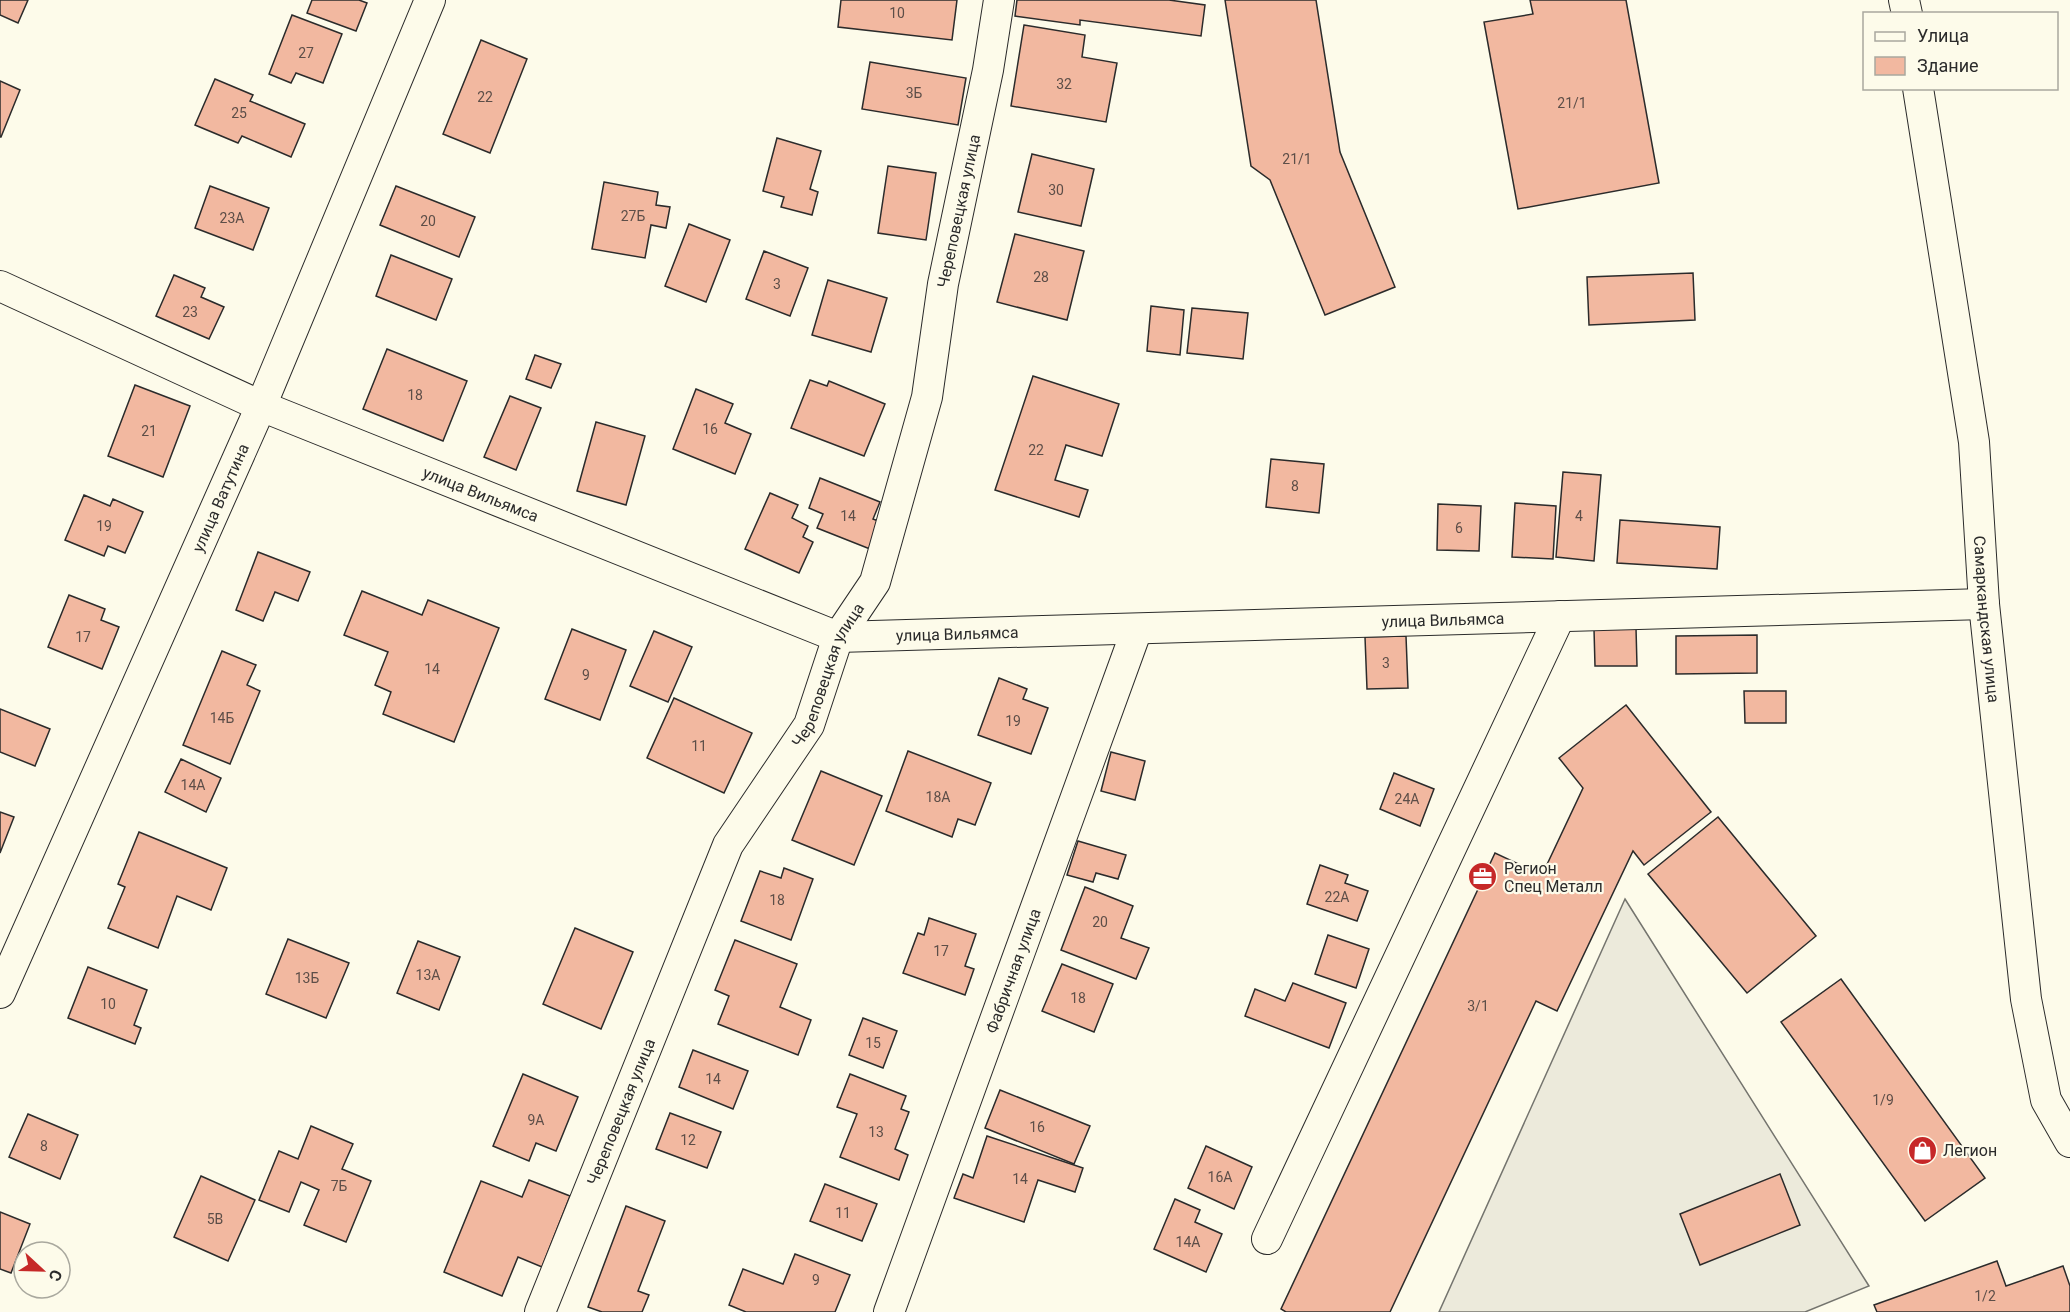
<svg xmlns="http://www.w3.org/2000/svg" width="2070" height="1312" font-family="Roboto,sans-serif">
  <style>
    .parking { fill: #eceadb; stroke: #74746e; stroke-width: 1.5 }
    .building { fill: #f2b8a0; stroke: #2b2b2b; stroke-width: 1.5 }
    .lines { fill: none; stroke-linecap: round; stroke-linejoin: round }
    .street-casing { stroke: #2b2b2b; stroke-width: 32 }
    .street { stroke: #fdfbea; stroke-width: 30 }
    .labels { text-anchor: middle; stroke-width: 4.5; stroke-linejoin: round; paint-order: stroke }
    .number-label { font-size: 14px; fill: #5d4e48 }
    .street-label { font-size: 16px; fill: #2b2b2b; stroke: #fdfbea }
    .poi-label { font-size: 16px; fill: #2b2b2b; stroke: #fdfbea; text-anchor: start }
  </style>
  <rect width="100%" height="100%" fill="#fdfbea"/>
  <polygon class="parking" points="1625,899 1869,1286 1805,1312 1439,1312"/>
  <g class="building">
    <polygon points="0,0 28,0 18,23 0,15"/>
    <polygon points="312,0 359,0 367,3 356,31 307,13"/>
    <polygon points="841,0 957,0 952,40 838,27"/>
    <polygon points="1017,0 1169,0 1205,5 1201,36 1080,20 1080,25 1015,16"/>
    <polygon points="1225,0 1316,0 1340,152 1395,287 1325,315 1270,180 1251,166"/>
    <polygon points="1530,0 1626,0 1659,183 1518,209 1484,22 1533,14"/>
    <polygon points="292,15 342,34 323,83 296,73 291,83 269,74"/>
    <polygon points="1024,25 1085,35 1082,57 1117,63 1106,122 1011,106"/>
    <polygon points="481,40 527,59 490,153 443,134"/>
    <polygon points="870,62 966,78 958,125 862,109"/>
    <polygon points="215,79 253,95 250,101 305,124 291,157 242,136 238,143 195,125"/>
    <polygon points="0,81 20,90 1,137 0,137"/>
    <polygon points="777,138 821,151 810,189 818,192 812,215 781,207 784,197 763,191"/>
    <polygon points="1032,154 1094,169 1081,226 1018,212"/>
    <polygon points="888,166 936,173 926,240 878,233"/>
    <polygon points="604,182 658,192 656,205 670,207 666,228 651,225 645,258 592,249"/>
    <polygon points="210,186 269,208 253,250 195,228"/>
    <polygon points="396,186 475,217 459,257 380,225"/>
    <polygon points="689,224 730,240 706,302 665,286"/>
    <polygon points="1015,234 1084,251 1067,320 997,302"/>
    <polygon points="764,251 808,268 790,316 746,299"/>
    <polygon points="391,255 452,279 436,320 376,296"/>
    <polygon points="1693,273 1695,320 1589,325 1587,277"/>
    <polygon points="174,275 205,288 201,297 224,307 209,339 156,316"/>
    <polygon points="828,280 887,298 871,352 812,335"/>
    <polygon points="1151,306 1184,310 1180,355 1147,351"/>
    <polygon points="1192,308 1248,313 1243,359 1187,353"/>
    <polygon points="387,349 467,381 443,441 363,409"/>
    <polygon points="535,355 561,364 551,388 526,379"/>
    <polygon points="1033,376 1119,404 1102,456 1066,445 1055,480 1088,490 1079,517 995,490"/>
    <polygon points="810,380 827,386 829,381 885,404 864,456 791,428"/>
    <polygon points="135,385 190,406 163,477 108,456"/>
    <polygon points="696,389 733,404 725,423 751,434 735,474 673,449"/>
    <polygon points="510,396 541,408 516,470 484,457"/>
    <polygon points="596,422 645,436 626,505 577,491"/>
    <polygon points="1271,459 1324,464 1319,513 1266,507"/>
    <polygon points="1563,472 1601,475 1594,561 1556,557"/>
    <polygon points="820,478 880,502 873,519 881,522 870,549 817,528 823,514 809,508"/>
    <polygon points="770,493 798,505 792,518 808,526 803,537 813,542 799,573 745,549"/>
    <polygon points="84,495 110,506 113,499 143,512 125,553 108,546 104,556 65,540"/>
    <polygon points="1515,503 1556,506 1553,559 1512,557"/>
    <polygon points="1438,504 1481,506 1479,551 1437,550"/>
    <polygon points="1620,520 1720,527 1717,569 1617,563"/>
    <polygon points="258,552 310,572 298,601 275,592 263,621 236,610"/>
    <polygon points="362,591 422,615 428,600 499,628 454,742 383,714 391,692 375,685 388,652 344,635"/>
    <polygon points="69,595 105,609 101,620 119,627 102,669 48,647"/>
    <polygon points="1636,628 1637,666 1595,666 1594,629"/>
    <polygon points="572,629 626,650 600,720 545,699"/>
    <polygon points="654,631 692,647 668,702 630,686"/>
    <polygon points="1757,635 1757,673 1676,674 1676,636"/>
    <polygon points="1406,636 1408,688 1367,689 1365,637"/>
    <polygon points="222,651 256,665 247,685 260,691 230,764 183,745"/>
    <polygon points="999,678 1027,689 1023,699 1048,708 1031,754 978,735"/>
    <polygon points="1744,691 1786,691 1786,723 1745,723"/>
    <polygon points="674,698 752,733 724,793 647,758"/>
    <polygon points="1626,705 1711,812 1644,865 1633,851 1557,1011 1536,1001 1390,1312 1286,1312 1281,1309 1495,853 1542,875 1583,788 1559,758"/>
    <polygon points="0,709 50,729 35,766 0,752"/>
    <polygon points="908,751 991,783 975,825 958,819 952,837 886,811"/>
    <polygon points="1111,752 1145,761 1135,800 1101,791"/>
    <polygon points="181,759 221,778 206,812 165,792"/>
    <polygon points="821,771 882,796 854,865 792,840"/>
    <polygon points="1394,773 1434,789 1420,826 1380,809"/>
    <polygon points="0,812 14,817 0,853"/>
    <polygon points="1718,817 1816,936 1747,993 1648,874"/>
    <polygon points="139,832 227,868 211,910 177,896 158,948 108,928 125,887 118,884"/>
    <polygon points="1078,841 1126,855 1118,879 1096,873 1093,882 1067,875"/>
    <polygon points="1320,865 1348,875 1345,883 1368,891 1357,921 1307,904"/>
    <polygon points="784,868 813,879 791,940 741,921 760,871 781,878"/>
    <polygon points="1085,887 1133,906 1121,938 1149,948 1136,979 1061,950"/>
    <polygon points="929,918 976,934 965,966 974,969 965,995 903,973 918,933 924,935"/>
    <polygon points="575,928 633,952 601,1029 543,1004"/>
    <polygon points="1328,935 1369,949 1356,988 1315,974"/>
    <polygon points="288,939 349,963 326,1018 266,994"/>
    <polygon points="735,940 797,964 780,1007 811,1020 798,1055 718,1024 729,996 715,990"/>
    <polygon points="418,941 460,957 439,1010 397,993"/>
    <polygon points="1062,964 1113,984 1094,1032 1042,1011"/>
    <polygon points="88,967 147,990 134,1025 141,1028 135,1044 68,1018"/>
    <polygon points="1841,979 1985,1178 1925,1221 1781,1022"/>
    <polygon points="1293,983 1346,1003 1329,1048 1245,1016 1255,989 1285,1001"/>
    <polygon points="863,1018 897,1031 883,1068 849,1055"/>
    <polygon points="693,1050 748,1071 733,1109 679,1087"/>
    <polygon points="523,1074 578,1097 556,1151 536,1143 529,1161 493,1146"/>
    <polygon points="850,1074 906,1096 901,1109 909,1112 895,1149 908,1155 899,1180 840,1157 857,1114 837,1107"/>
    <polygon points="1000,1090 1090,1126 1074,1164 985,1128"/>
    <polygon points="670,1113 721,1132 707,1168 656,1149"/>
    <polygon points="28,1114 78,1135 60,1179 9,1157"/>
    <polygon points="311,1126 353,1144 342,1169 371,1181 346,1242 304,1225 319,1190 301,1182 289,1212 259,1200 279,1151 298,1159"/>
    <polygon points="987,1136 1083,1168 1075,1192 1038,1180 1024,1222 954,1198 963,1174 973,1178"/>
    <polygon points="1206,1146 1252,1167 1234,1209 1188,1188"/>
    <polygon points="1780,1174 1800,1225 1700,1265 1680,1214"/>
    <polygon points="201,1176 255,1200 228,1261 174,1237"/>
    <polygon points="529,1180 570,1196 542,1267 518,1257 502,1296 444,1272 481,1181 522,1197"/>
    <polygon points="825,1184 877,1204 862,1241 810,1221"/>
    <polygon points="1175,1199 1200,1210 1195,1222 1222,1234 1206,1272 1154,1249"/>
    <polygon points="626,1206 665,1221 638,1291 649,1295 642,1312 602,1312 588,1307"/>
    <polygon points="0,1212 30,1224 11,1273 0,1269"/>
    <polygon points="795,1254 850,1275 835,1312 746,1312 729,1305 743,1269 783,1284"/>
    <polygon points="1997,1261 2006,1286 2063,1266 2070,1286 2070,1312 1877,1312 1874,1305"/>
  </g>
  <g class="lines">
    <defs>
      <g id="street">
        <polyline points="1904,0 1907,14"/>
        <path id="s1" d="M1918 88 1974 442 1984 604 2026 999 2046 1100 2070 1142"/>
        <path id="s2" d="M0 286 261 406 838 637 1984 604"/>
        <path id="s3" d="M0 993 261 406 430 0"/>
        <polyline points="1267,1239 1560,616"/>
        <path id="s4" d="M540 1312 728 845 809 725 838 637 875 582 927 397 943 284 988 70 999 0"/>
        <path id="s5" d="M889 1312 1137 629"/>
      </g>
    </defs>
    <use href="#street" class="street-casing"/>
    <use href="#street" class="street"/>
  </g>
  <defs>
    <symbol id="office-disc" viewBox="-11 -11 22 22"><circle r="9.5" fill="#c62828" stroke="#fdfbea"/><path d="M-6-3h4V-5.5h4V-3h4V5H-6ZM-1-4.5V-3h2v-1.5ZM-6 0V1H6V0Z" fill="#fff"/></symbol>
    <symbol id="shop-disc" viewBox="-11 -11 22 22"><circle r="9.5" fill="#c62828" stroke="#fdfbea"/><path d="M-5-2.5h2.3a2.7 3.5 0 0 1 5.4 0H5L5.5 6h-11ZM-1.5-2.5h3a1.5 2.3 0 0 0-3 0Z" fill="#fff"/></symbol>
  </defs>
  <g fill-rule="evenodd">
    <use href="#office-disc" x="1466" y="860" width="33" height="33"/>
    <use href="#shop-disc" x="1906" y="1134" width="33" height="33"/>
  </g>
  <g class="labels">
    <g class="number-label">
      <text x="897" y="18">10</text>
      <text x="306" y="58">27</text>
      <text x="1064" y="89">32</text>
      <text x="914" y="98">3Б</text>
      <text x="485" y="102">22</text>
      <text x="1572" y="108">21/1</text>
      <text x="239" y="118">25</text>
      <text x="1297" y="164">21/1</text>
      <text x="1056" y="195">30</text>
      <text x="633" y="221">27Б</text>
      <text x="232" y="223">23А</text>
      <text x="428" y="226">20</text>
      <text x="1041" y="282">28</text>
      <text x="777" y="289">3</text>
      <text x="190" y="317">23</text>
      <text x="415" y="400">18</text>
      <text x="710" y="434">16</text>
      <text x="149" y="436">21</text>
      <text x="1036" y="455">22</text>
      <text x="1295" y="491">8</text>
      <text x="848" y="521">14</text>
      <text x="1579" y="521">4</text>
      <text x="104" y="531">19</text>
      <text x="1459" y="533">6</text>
      <text x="83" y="642">17</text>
      <text x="1386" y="668">3</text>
      <text x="432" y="674">14</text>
      <text x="586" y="680">9</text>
      <text x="222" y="723">14Б</text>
      <text x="1013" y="726">19</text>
      <text x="699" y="751">11</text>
      <text x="193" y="790">14А</text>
      <text x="938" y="802">18А</text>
      <text x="1407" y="804">24А</text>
      <text x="1337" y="902">22А</text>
      <text x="777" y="905">18</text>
      <text x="1100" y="927">20</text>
      <text x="941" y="956">17</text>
      <text x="428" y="980">13А</text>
      <text x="307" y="983">13Б</text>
      <text x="1078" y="1003">18</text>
      <text x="108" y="1009">10</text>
      <text x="1478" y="1011">3/1</text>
      <text x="873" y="1048">15</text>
      <text x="713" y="1084">14</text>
      <text x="1883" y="1105">1/9</text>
      <text x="536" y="1125">9А</text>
      <text x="1037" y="1132">16</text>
      <text x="876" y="1137">13</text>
      <text x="688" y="1145">12</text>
      <text x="44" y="1151">8</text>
      <text x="1220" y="1182">16А</text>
      <text x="1020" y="1184">14</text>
      <text x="339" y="1191">7Б</text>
      <text x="843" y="1218">11</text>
      <text x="215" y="1224">5В</text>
      <text x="1188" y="1247">14А</text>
      <text x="816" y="1285">9</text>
      <text x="1985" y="1301">1/2</text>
    </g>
    <g class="street-label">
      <text dy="6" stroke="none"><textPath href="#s4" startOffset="1188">Череповецкая улица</textPath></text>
      <text dy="6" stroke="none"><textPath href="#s2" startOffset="524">улица Вильямса</textPath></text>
      <text dy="6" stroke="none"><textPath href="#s3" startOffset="542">улица Ватутина</textPath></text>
      <text dy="6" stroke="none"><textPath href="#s1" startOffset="536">Самаркандская улица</textPath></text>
      <text dy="6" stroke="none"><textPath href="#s2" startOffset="1514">улица Вильямса</textPath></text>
      <text dy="6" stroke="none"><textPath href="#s2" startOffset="1028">улица Вильямса</textPath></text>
      <text dy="6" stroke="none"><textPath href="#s4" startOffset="702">Череповецкая улица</textPath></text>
      <text dy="6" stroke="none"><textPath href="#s5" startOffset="363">Фабричная улица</textPath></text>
      <text dy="6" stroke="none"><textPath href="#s4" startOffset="216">Череповецкая улица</textPath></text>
    </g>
    <g class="poi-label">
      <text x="1504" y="874">Регион<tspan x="1504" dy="18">Спец Металл</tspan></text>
      <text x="1943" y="1156">Легион</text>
    </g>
  </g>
  <rect x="1863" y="12" width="195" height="78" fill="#fdfbea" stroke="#a9a89e" stroke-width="1.5"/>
  <rect x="1875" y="32" width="30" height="9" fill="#fdfbea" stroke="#a9a89e" stroke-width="1.5"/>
  <text x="1917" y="42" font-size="18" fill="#2b2b2b">Улица</text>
  <rect x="1875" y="57" width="30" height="18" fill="#f2b8a0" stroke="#a9a89e" stroke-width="1.5"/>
  <text x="1917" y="72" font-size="18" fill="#2b2b2b">Здание</text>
  <g transform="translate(42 1270) rotate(112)"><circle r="28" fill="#fdfbea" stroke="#a9a89e" stroke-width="1.5"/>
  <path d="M0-4.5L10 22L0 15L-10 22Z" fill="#c62828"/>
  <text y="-9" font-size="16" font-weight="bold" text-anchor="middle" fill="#2b2b2b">С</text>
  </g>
</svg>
